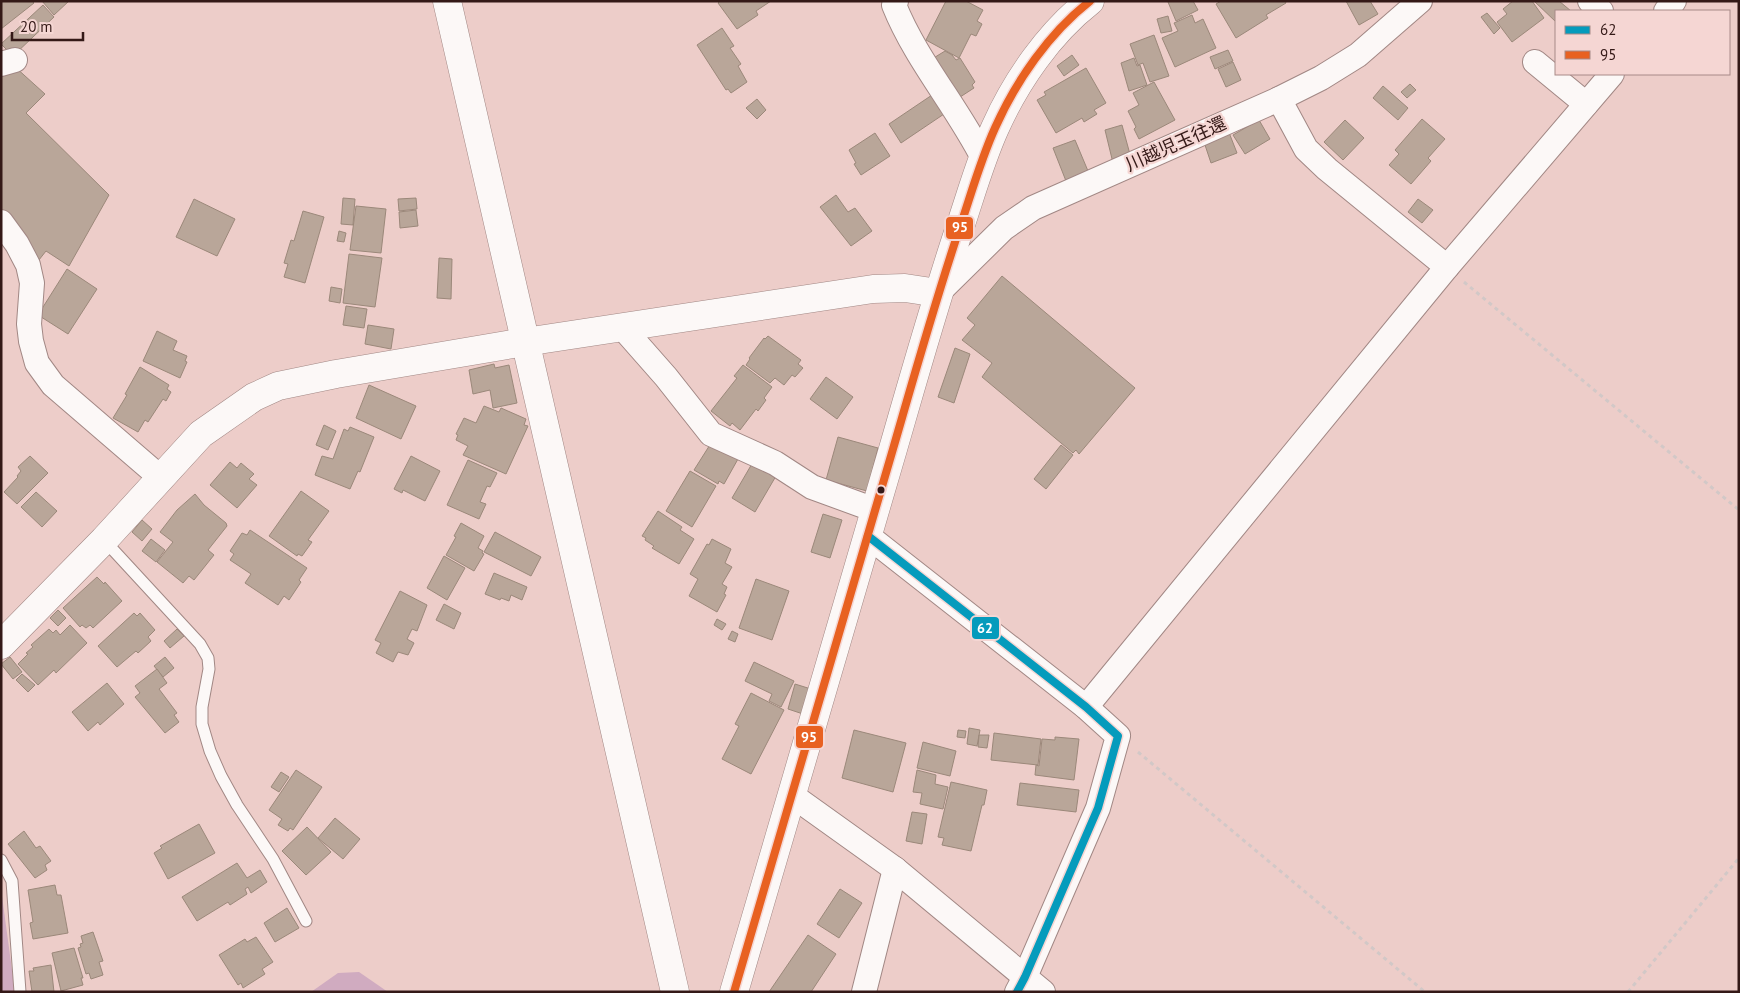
<svg xmlns="http://www.w3.org/2000/svg" width="1740" height="993" font-family="'PT Sans','Noto Sans JP',sans-serif">
  <style>
    .green { fill: #d0abc0 }
    .building { fill: #b9a699; stroke: #9b887a }
    .lines { fill: none; stroke-linecap: round; stroke-linejoin: round }
    .service-casing { stroke: #a18784; stroke-width: 13 }
    .minor-casing { stroke: #a18784; stroke-width: 26 }
    .tertiary-casing { stroke: #a18784; stroke-width: 29 }
    .secondary-casing { stroke: #a18784; stroke-width: 29 }
    .path { stroke: #d2c8c7; stroke-width: 3; stroke-dasharray: 4 4; stroke-linecap: butt }
    .service { stroke: #fcf8f7; stroke-width: 11 }
    .minor { stroke: #fcf8f7; stroke-width: 24 }
    .tertiary { stroke: #fcf8f7; stroke-width: 28 }
    .secondary { stroke: #fcf8f7; stroke-width: 28 }
    .bus-1-casing { stroke: #f5d6d3; stroke-width: 11 }
    .bus-2-casing { stroke: #f5d6d3; stroke-width: 11 }
    .bus-1 { stroke: #059bbc; stroke-width: 8 }
    .bus-2 { stroke: #e86121; stroke-width: 8 }
    .bus-dot { fill: #341917; stroke: #f5d6d3; stroke-width: 2 }
    .labels { text-anchor: middle; stroke-width: 4.5; stroke-linejoin: round; paint-order: stroke }
    .street-label { font-size: 18px; fill: #341917; stroke: #f5d6d3 }
    .line-badge { stroke: #f5d6d3; stroke-width: 2 }
    .badge-label { font-size: 14px; text-anchor: middle; font-weight: bold; fill: #fff }
  </style>
  <rect width="100%" height="100%" fill="#edcdc9"/>
  <g class="green">
    <polygon points="1,889 15,992 1,992"/>
    <polygon points="359,972 388,992 311,992 338,973"/>
  </g>
  <g class="building">
    <polygon points="3,1 32,1 34,3 1,29 1,3"/>
    <polygon points="42,1 69,1 54,15"/>
    <polygon points="720,1 771,1 756,11 758,15 737,29 718,3"/>
    <polygon points="946,1 966,1 983,10 977,21 982,24 976,36 971,34 959,58 926,40"/>
    <polygon points="1170,1 1193,1 1198,10 1176,21 1168,2"/>
    <polygon points="1221,1 1285,1 1286,3 1266,15 1268,18 1236,38 1216,4"/>
    <polygon points="1346,1 1370,1 1378,14 1359,25"/>
    <polygon points="1513,1 1532,1 1544,18 1512,42 1497,22 1507,14 1503,9"/>
    <polygon points="1534,1 1559,1 1571,11 1556,11 1556,22"/>
    <polygon points="43,5 54,17 13,56 1,44"/>
    <polygon points="1487,13 1500,28 1494,34 1481,17"/>
    <polygon points="1192,15 1195,23 1203,19 1216,48 1175,67 1162,38 1178,31 1174,23"/>
    <polygon points="1168,16 1172,31 1161,33 1157,19"/>
    <polygon points="722,28 734,46 730,48 741,64 738,66 747,82 731,93 728,89 726,90 697,45"/>
    <polygon points="1154,35 1169,76 1150,82 1143,63 1138,65 1130,44"/>
    <polygon points="1228,50 1233,61 1215,69 1210,57"/>
    <polygon points="945,51 952,55 956,60 960,58 975,82 972,85 974,88 957,99 932,59"/>
    <polygon points="1072,55 1079,65 1064,76 1057,66"/>
    <polygon points="1134,58 1137,66 1140,65 1147,85 1129,91 1121,63"/>
    <polygon points="1233,62 1241,80 1226,87 1218,69"/>
    <polygon points="14,66 45,94 26,113 109,195 69,266 46,251 35,265 1,212 1,69"/>
    <polygon points="1086,68 1106,103 1094,110 1097,114 1084,122 1082,118 1056,133 1037,100 1046,95 1044,92"/>
    <polygon points="1154,82 1175,120 1139,139 1134,129 1136,127 1128,111 1139,105 1133,93"/>
    <polygon points="1410,84 1416,90 1407,98 1401,92"/>
    <polygon points="1383,86 1408,108 1398,120 1373,98"/>
    <polygon points="935,93 947,112 901,143 889,124"/>
    <polygon points="757,99 766,110 757,119 746,108"/>
    <polygon points="1422,119 1445,139 1428,158 1431,161 1411,184 1389,165 1399,154 1395,150"/>
    <polygon points="1259,120 1270,139 1245,154 1233,135"/>
    <polygon points="1345,120 1364,138 1343,160 1324,142"/>
    <polygon points="1122,125 1131,158 1113,163 1105,130"/>
    <polygon points="1228,130 1237,153 1211,163 1203,139"/>
    <polygon points="875,133 890,156 861,175 854,164 856,163 849,150"/>
    <polygon points="1075,140 1088,171 1066,181 1053,148"/>
    <polygon points="836,195 848,212 855,208 872,231 851,246 820,207"/>
    <polygon points="343,198 355,199 353,225 341,224"/>
    <polygon points="416,198 417,209 399,211 398,199"/>
    <polygon points="194,199 235,219 217,256 176,237"/>
    <polygon points="1418,199 1433,210 1422,223 1408,212"/>
    <polygon points="356,206 386,209 381,253 350,250"/>
    <polygon points="416,210 418,226 400,228 399,212"/>
    <polygon points="303,211 324,217 305,283 284,277 288,264 284,263 291,240 294,241"/>
    <polygon points="339,231 346,233 344,242 337,241"/>
    <polygon points="349,254 382,258 375,307 343,303"/>
    <polygon points="439,258 452,259 451,299 437,298"/>
    <polygon points="67,269 97,289 68,334 38,315"/>
    <polygon points="1002,276 1135,388 1079,454 1076,450 1073,453 982,377 992,363 962,340 975,325 967,318"/>
    <polygon points="331,287 342,289 340,303 329,301"/>
    <polygon points="346,306 367,309 364,328 343,325"/>
    <polygon points="368,325 394,329 391,349 365,344"/>
    <polygon points="157,331 177,341 173,350 187,356 185,361 187,362 180,378 143,361"/>
    <polygon points="768,336 801,360 798,364 803,368 795,377 792,375 784,385 775,378 770,383 746,365 750,359 749,358 764,338 765,339"/>
    <polygon points="955,348 970,354 954,403 938,397"/>
    <polygon points="494,364 495,368 509,365 517,403 493,408 490,390 473,394 469,370"/>
    <polygon points="743,365 772,387 764,398 766,400 758,411 756,409 740,430 732,423 730,426 711,411 737,378 734,376"/>
    <polygon points="140,367 169,385 167,389 171,392 166,401 163,399 148,422 145,420 138,432 113,418 127,395 125,394"/>
    <polygon points="826,377 853,397 837,419 810,399"/>
    <polygon points="369,385 416,406 401,439 356,418"/>
    <polygon points="484,406 499,412 501,408 526,419 524,425 528,426 506,474 463,455 468,446 456,440 458,435 456,434 464,418 476,423"/>
    <polygon points="324,425 336,431 328,450 316,445"/>
    <polygon points="350,427 374,437 360,472 358,471 350,489 315,475 322,456 333,459 344,429 348,431"/>
    <polygon points="838,437 878,448 867,491 826,480"/>
    <polygon points="713,440 738,459 724,484 719,481 718,484 694,470"/>
    <polygon points="1061,445 1073,455 1046,489 1034,479"/>
    <polygon points="30,456 48,473 17,504 4,492 18,477 17,476 21,471 18,467"/>
    <polygon points="411,456 440,471 425,501 403,490 402,493 394,489"/>
    <polygon points="468,460 497,473 490,487 487,486 480,502 486,504 479,519 447,505"/>
    <polygon points="230,462 237,468 241,463 254,474 249,479 257,485 237,508 210,485"/>
    <polygon points="753,462 776,476 755,512 732,498"/>
    <polygon points="690,471 716,486 692,527 666,511"/>
    <polygon points="301,491 329,511 308,540 312,542 302,556 298,554 297,556 269,536"/>
    <polygon points="36,492 57,511 42,527 21,507"/>
    <polygon points="195,494 204,505 226,523 227,526 208,550 214,555 194,580 189,576 183,583 157,562 173,542 160,532 177,510"/>
    <polygon points="658,511 682,527 680,530 694,539 679,564 652,548 654,546 645,540 646,538 642,536"/>
    <polygon points="823,514 842,520 830,558 811,552"/>
    <polygon points="142,520 152,529 142,541 132,532"/>
    <polygon points="461,523 484,536 478,548 483,551 482,553 484,554 474,571 446,555 456,537 454,536"/>
    <polygon points="250,530 307,568 299,580 301,582 289,600 284,596 278,605 245,583 251,574 230,560 234,554 230,551 242,533 247,535"/>
    <polygon points="495,532 541,557 531,576 484,552"/>
    <polygon points="151,539 165,550 156,562 142,551"/>
    <polygon points="712,539 731,549 725,563 732,567 722,584 727,587 724,594 726,595 717,612 689,596 698,579 690,574 707,544 709,545"/>
    <polygon points="444,556 465,568 447,600 427,588"/>
    <polygon points="494,573 527,587 522,600 511,595 509,601 501,598 500,600 485,594"/>
    <polygon points="97,577 104,584 105,582 122,601 93,628 90,625 86,628 82,625 80,627 63,608"/>
    <polygon points="756,579 789,591 772,640 739,628"/>
    <polygon points="400,591 427,605 417,631 412,629 407,639 414,643 408,655 398,652 393,662 376,653 381,643 375,640"/>
    <polygon points="444,604 461,613 454,629 436,620"/>
    <polygon points="58,610 66,618 58,626 50,618"/>
    <polygon points="134,613 137,616 140,613 155,630 148,637 151,641 138,653 136,651 117,667 98,646"/>
    <polygon points="717,619 726,624 722,630 714,625"/>
    <polygon points="70,625 87,643 56,673 54,670 38,685 18,664 28,654 26,653 33,647 31,645 49,629 53,633 56,630 60,635"/>
    <polygon points="177,629 184,636 170,648 164,641"/>
    <polygon points="732,631 738,634 735,642 728,639"/>
    <polygon points="10,657 22,672 13,679 1,664"/>
    <polygon points="165,657 174,668 163,677 154,666"/>
    <polygon points="754,662 794,681 781,707 769,701 772,694 745,681"/>
    <polygon points="157,669 167,683 159,689 177,713 174,715 179,722 165,733 135,697 140,693 135,686"/>
    <polygon points="22,674 35,685 28,692 16,680"/>
    <polygon points="107,683 124,704 100,725 98,722 88,731 72,712"/>
    <polygon points="795,684 811,689 803,714 788,709"/>
    <polygon points="751,693 784,710 751,774 722,759 739,726 735,724"/>
    <polygon points="969,728 980,730 977,746 967,744"/>
    <polygon points="854,730 906,743 893,792 842,778"/>
    <polygon points="958,730 966,731 965,738 957,737"/>
    <polygon points="994,733 1041,739 1038,765 991,760"/>
    <polygon points="979,735 989,735 987,748 978,747"/>
    <polygon points="1055,737 1079,739 1074,780 1035,775 1036,765 1039,766 1042,739 1055,740"/>
    <polygon points="923,742 956,751 950,776 917,768"/>
    <polygon points="296,770 322,787 293,830 290,828 288,831 278,825 282,819 269,810"/>
    <polygon points="917,770 936,775 935,784 948,787 943,809 920,804 922,793 913,792"/>
    <polygon points="281,772 289,777 279,792 271,787"/>
    <polygon points="951,782 987,790 984,805 982,805 971,851 942,845 944,838 938,837"/>
    <polygon points="1020,783 1079,790 1076,812 1017,805"/>
    <polygon points="912,812 927,814 922,844 906,841"/>
    <polygon points="335,818 360,839 343,859 318,838"/>
    <polygon points="199,824 215,853 168,879 154,853 162,848 160,846"/>
    <polygon points="307,827 331,852 306,875 282,851"/>
    <polygon points="24,831 36,848 40,846 51,861 45,865 47,870 35,878 8,844"/>
    <polygon points="237,863 247,878 260,870 267,882 251,893 248,887 245,889 247,894 230,905 228,902 197,921 182,897"/>
    <polygon points="55,885 57,895 61,895 68,933 33,939 30,923 33,922 28,890"/>
    <polygon points="840,889 862,903 839,938 817,924"/>
    <polygon points="287,908 299,928 275,942 264,923"/>
    <polygon points="93,932 103,961 99,962 103,975 91,979 89,973 86,974 78,948 81,947 80,944 83,943 81,936"/>
    <polygon points="808,935 836,954 811,992 769,992"/>
    <polygon points="256,937 273,962 262,969 265,974 243,988 241,983 238,985 219,955 245,939 247,942"/>
    <polygon points="74,948 83,978 81,978 83,985 61,991 52,953"/>
    <polygon points="51,965 54,992 32,992 29,971 34,971 33,968"/>
  </g>
  <g class="lines">
    <defs>
      <g id="service">
        <polyline points="104,540 200,644 208,658 209,669 202,707 202,724 210,751 221,776 237,805 273,859 306,921"/>
        <polyline points="1,860 12,881 20,992"/>
      </g>
      <g id="minor">
        <path d="M896 1 894 5C916 60 956 105 983 158"/>
        <polyline points="1590,1 1601,11"/>
        <polyline points="1666,11 1674,1"/>
        <polyline points="1535,62 1586,104"/>
        <polyline points="1,64 15,60"/>
        <polyline points="1279,99 1306,149 1327,169 1447,267"/>
        <polyline points="1,222 17,244 28,265 32,283 29,324 31,341 37,363 53,385 161,478"/>
        <polyline points="938,293 1004,228 1033,208 1279,99 1321,78 1358,55 1420,1"/>
        <polyline points="622,327 666,377 711,434 775,463 812,487 875,510"/>
        <polyline points="868,536 1086,707 1118,736 1098,808 1025,977 1017,992"/>
        <polyline points="1086,707 1447,267 1612,74"/>
        <polyline points="793,796 895,869 1043,992"/>
        <polyline points="864,992 895,869"/>
      </g>
      <g id="tertiary">
        <polyline points="447,1 675,992"/>
        <polyline points="1,645 104,540 201,434 254,397 278,386 336,374 525,342 873,289 905,288 938,293"/>
      </g>
      <path id="secondary" d="M734 992C788 811 841 630 893 449 915 373 936 298 961 224 972 191 981 159 995 128 1016 81 1049 33 1090 1"/>
    </defs>
    <use href="#service" class="service-casing"/>
    <use href="#minor" class="minor-casing"/>
    <use href="#tertiary" class="tertiary-casing"/>
    <use href="#secondary" class="secondary-casing"/>
    <g class="path">
      <polyline points="1464,282 1739,510"/>
      <polyline points="1138,752 1425,992"/>
      <polyline points="1628,992 1739,858"/>
    </g>
    <use href="#service" class="service"/>
    <use href="#minor" class="minor"/>
    <use href="#tertiary" class="tertiary"/>
    <use href="#secondary" class="secondary"/>
    <defs>
      <polyline id="bus-1" points="868,536 1086,707 1118,736 1098,808 1025,977 1017,992"/>
      <path id="bus-2" d="M734 992C788 811 841 630 893 449 915 373 936 298 961 224 972 191 981 159 995 128 1016 81 1049 33 1090 1"/>
    </defs>
    <use href="#bus-1" class="bus-1-casing"/>
    <use href="#bus-2" class="bus-2-casing"/>
    <use href="#bus-1" class="bus-1"/>
    <use href="#bus-2" class="bus-2"/>
  </g>
  <circle class="bus-dot" cx="881" cy="490" r="4.5"/>
  <g class="labels">
    <g class="street-label">
      <text transform="translate(1176 144) rotate(-24)" y="6">川越児玉往還</text>
    </g>
  </g>
  <g class="line-badge">
    <rect x="945" y="216" width="29" height="24" rx="5" fill="#e86121"/>
    <rect x="971" y="616" width="29" height="24" rx="5" fill="#059bbc"/>
    <rect x="795" y="725" width="29" height="24" rx="5" fill="#e86121"/>
  </g>
  <g class="badge-label">
    <text x="960" y="232">95</text>
    <text x="985" y="633">62</text>
    <text x="809" y="742">95</text>
  </g>
  <rect width="1740" height="993" fill="none" stroke="#341917" stroke-width="5"/>
  <rect x="1555" y="10" width="175" height="65" fill="#f5d6d3" stroke="#a88a88"/>
  <rect x="1565" y="26" width="25" height="8" fill="#059bbc" stroke="#a88a88"/>
  <text x="1600" y="35" font-size="15" fill="#341917">62</text>
  <rect x="1565" y="51" width="25" height="8" fill="#e86121" stroke="#a88a88"/>
  <text x="1600" y="60" font-size="15" fill="#341917">95</text>
  <path d="M12 32v8h71v-8" fill="none" stroke="#341917" stroke-width="2.5"/>
  <text x="20" y="32" font-size="15" fill="#341917" stroke="#f5d6d3" stroke-width="4" paint-order="stroke">20 m</text>
</svg>
